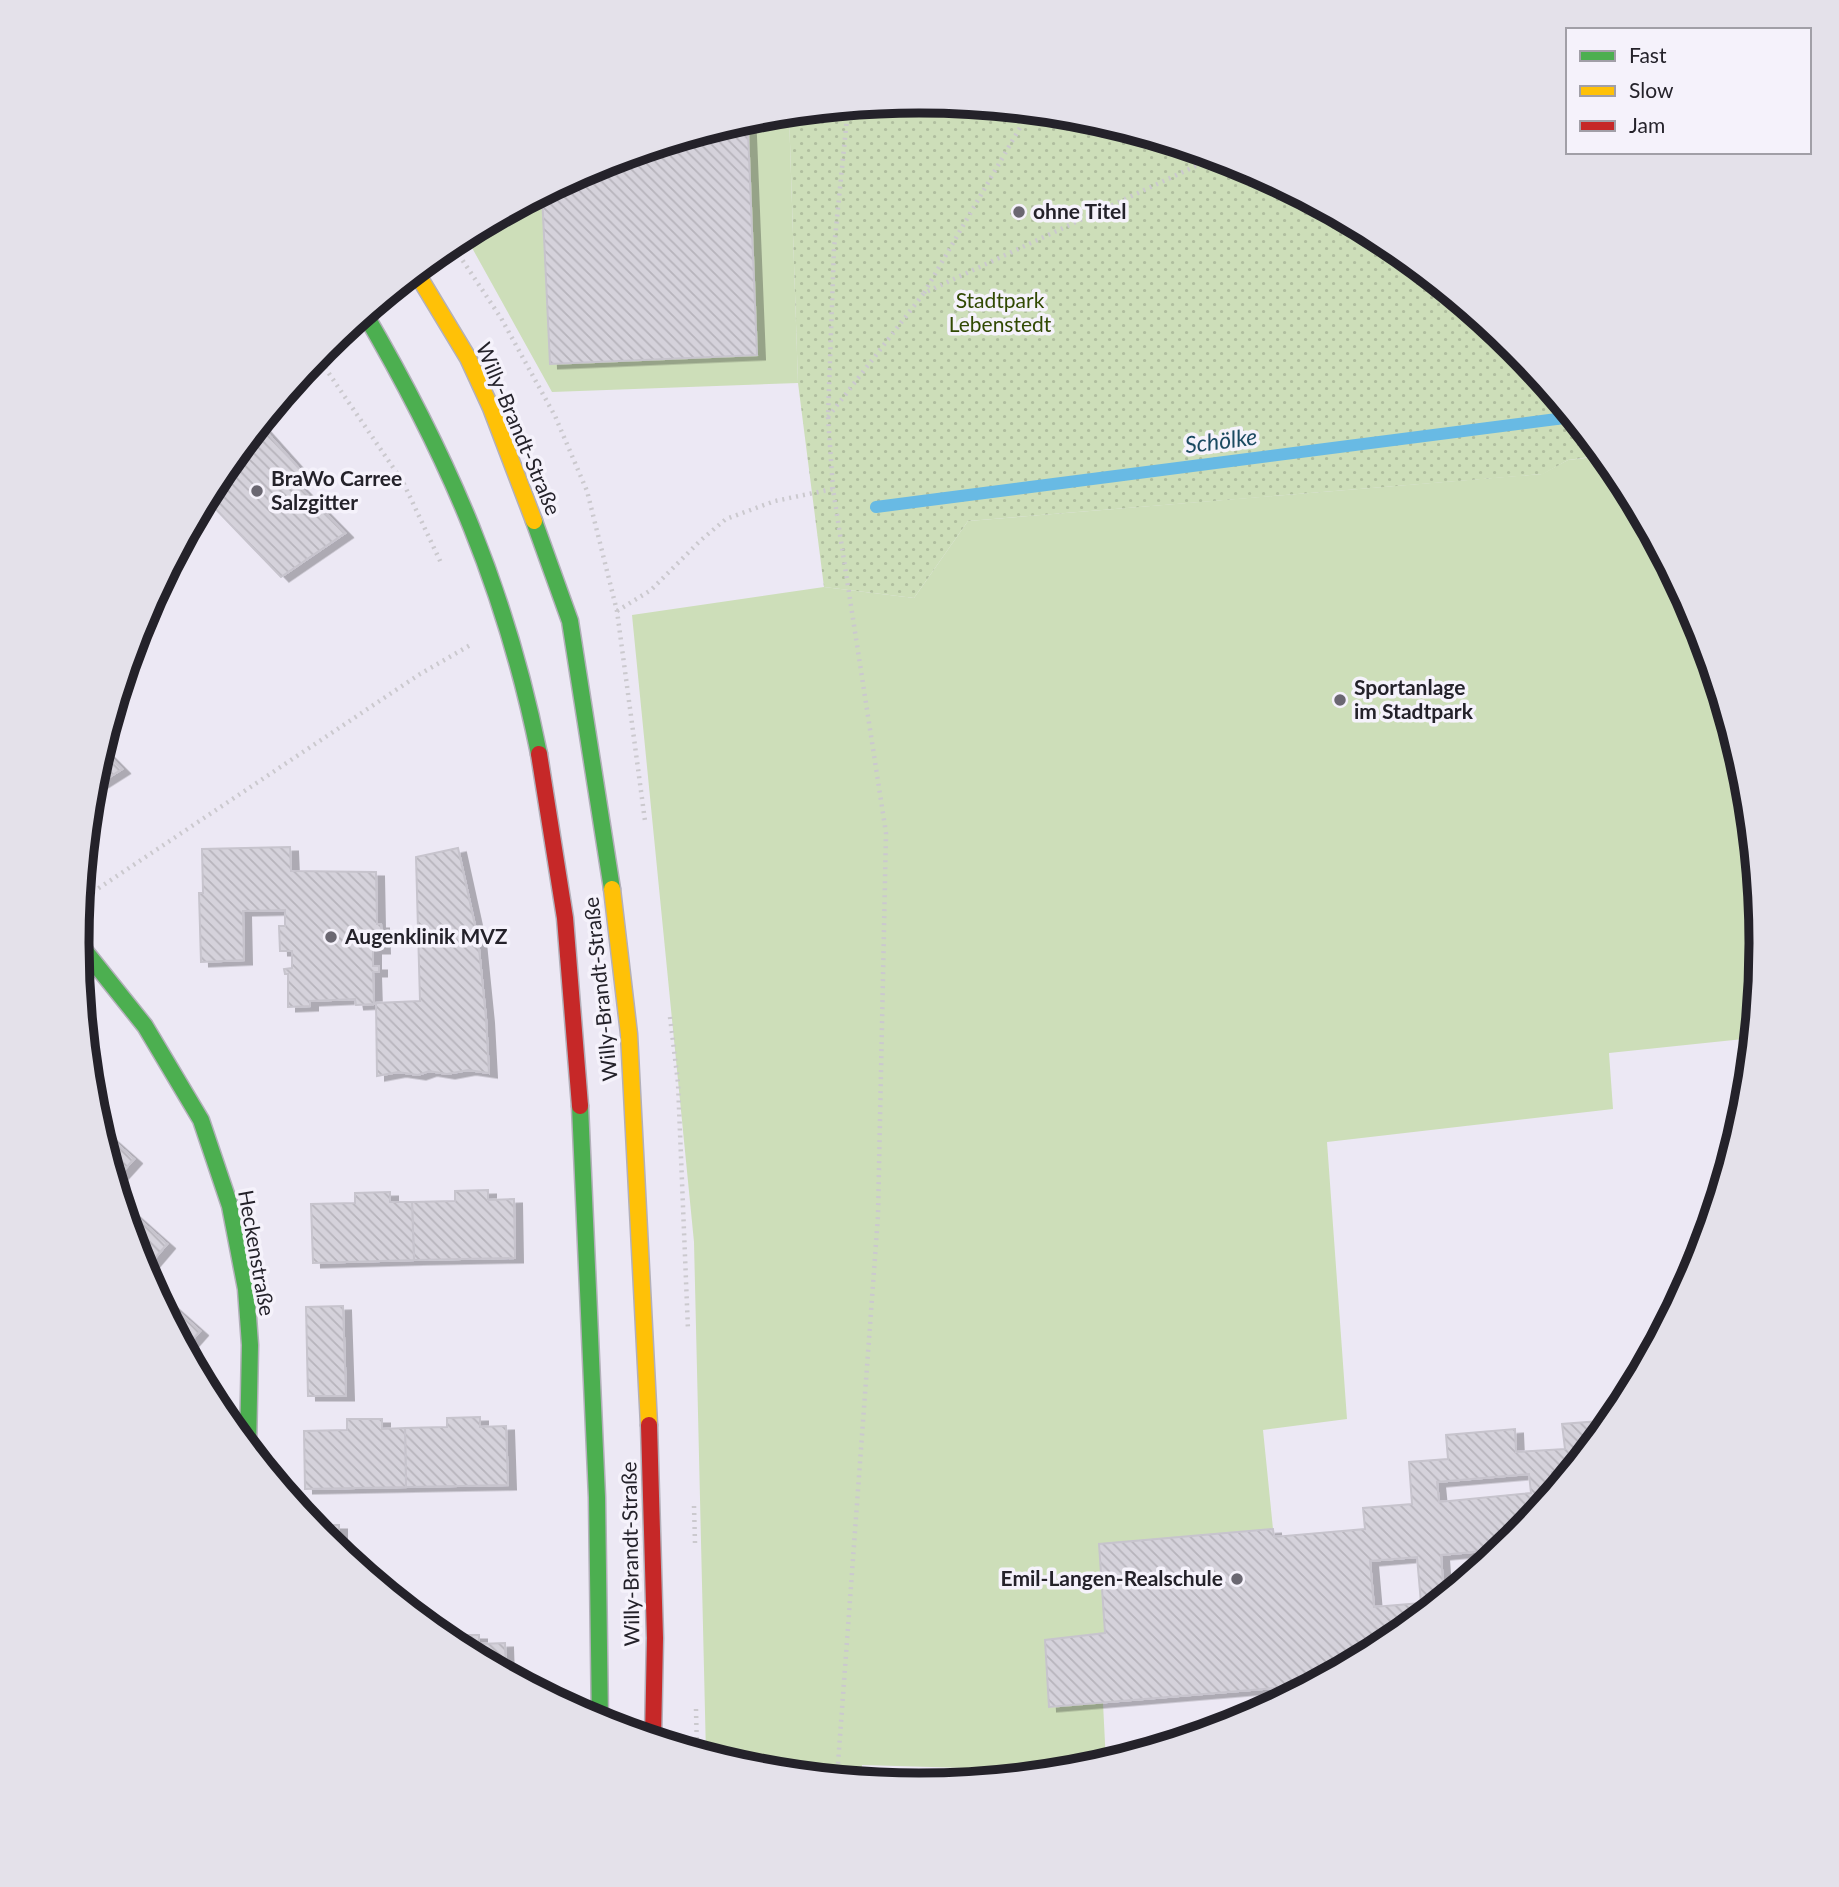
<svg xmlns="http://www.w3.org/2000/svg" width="1839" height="1887" font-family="Lato,sans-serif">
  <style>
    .grass { fill: #cddeb9 }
    .park { fill: url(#park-dots) }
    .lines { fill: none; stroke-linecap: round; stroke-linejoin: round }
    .stream { stroke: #68bae4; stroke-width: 12 }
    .building { fill: url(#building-back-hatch); stroke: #c7c4cd; stroke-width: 2; fill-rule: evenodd; filter: url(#shadow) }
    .fast-casing { stroke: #b3b0ba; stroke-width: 19 }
    .slow-casing { stroke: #b3b0ba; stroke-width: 19 }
    .jam-casing { stroke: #b3b0ba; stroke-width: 19 }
    .path { stroke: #cbc9ce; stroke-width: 4.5; stroke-dasharray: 2 5; stroke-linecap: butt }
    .fast { stroke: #4caf50; stroke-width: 16 }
    .slow { stroke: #ffc107; stroke-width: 16 }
    .jam { stroke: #c62828; stroke-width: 16 }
    .poi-dot { fill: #6a6771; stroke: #f5f2fb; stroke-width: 2.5 }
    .labels { text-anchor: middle; stroke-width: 7; stroke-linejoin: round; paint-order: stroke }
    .poi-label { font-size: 21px; font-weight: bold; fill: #24222a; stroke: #f5f2fb; text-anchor: start }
    .park-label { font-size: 21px; fill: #314903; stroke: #f5f2fb }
    .street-label { font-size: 21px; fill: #24222a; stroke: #f5f2fb }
    .water-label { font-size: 23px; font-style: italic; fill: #1b4a61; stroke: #f5f2fb }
    .rim { fill: none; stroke: #24222a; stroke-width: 9 }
  </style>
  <defs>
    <pattern id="park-dots" width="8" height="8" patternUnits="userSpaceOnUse" patternTransform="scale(1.75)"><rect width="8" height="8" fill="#cddeb9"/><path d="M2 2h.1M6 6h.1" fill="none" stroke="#b0be9f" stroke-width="1.8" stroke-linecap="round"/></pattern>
    <pattern id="building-back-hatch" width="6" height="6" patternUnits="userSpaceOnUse" patternTransform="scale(1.75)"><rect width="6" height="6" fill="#d5d2db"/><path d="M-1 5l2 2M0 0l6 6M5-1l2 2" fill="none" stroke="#b7b4bc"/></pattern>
    <filter id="shadow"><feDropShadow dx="8" dy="4.5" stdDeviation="0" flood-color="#0004"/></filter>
  </defs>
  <rect width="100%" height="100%" fill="#ece8f4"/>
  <g class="grass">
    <polygon points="789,114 798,383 552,392 471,246 488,235 485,225 597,165 756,117"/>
    <polygon points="1604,456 1620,476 1698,621 1746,780 1762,944 1753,1038 1609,1053 1613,1109 1327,1142 1347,1419 1263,1430 1273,1529 1099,1545 1105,1633 1045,1641 1049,1707 1103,1703 1106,1763 1070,1771 862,1765 861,1780 755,1770 706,1755 694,1242 632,615 824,587 914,598 968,521 1542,474 1568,460"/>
  </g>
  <polygon class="park" points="920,101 1084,117 1242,165 1388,243 1516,348 1604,455 1568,460 1543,474 968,521 914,598 824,587 798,383 789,114"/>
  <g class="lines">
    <polyline class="stream" points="876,507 1572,417"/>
  </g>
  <g class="building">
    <polygon points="747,120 748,132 700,134"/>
    <polygon points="748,132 757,355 550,364 542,194 597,165 700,134"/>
    <polygon points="260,425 303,473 294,481 345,533 281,577 209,502 201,509 219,475"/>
    <polygon points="102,749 122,769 92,788 93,779"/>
    <polygon points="290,847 291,871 376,872 377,924 381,924 382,949 373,949 373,966 379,966 379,972 373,972 374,1004 356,1005 355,999 310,1001 310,1006 288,1007 288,974 285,974 284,969 292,968 292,951 280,951 279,926 285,926 285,910 243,911 244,960 201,962 199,893 203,893 202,849"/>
    <polygon points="458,848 478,939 486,1018 489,1073 468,1070 447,1074 429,1071 418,1075 398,1072 377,1076 376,1003 420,1001 416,857"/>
    <polygon points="99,1128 134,1159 115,1180"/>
    <polygon points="488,1190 488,1200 514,1199 515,1258 414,1260 412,1202 455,1201 455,1191"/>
    <polygon points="390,1192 390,1202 412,1202 414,1260 313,1263 311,1204 355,1203 355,1193"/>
    <polygon points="123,1205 167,1244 144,1271 141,1266"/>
    <polygon points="154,1290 200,1331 185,1348"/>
    <polygon points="343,1306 346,1396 308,1396 306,1307"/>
    <polygon points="480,1417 480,1427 506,1426 508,1485 406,1487 405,1428 447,1427 447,1418"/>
    <polygon points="347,1419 382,1419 382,1429 405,1428 406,1487 305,1489 304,1431 347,1430"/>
    <path d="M1614 1420 1572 1470 1552 1472 1555 1491 1515 1540 1504 1549 1441 1555 1444 1597 1387 1644 1311 1685 1049 1707 1045 1640 1105 1633 1099 1544 1273 1529 1274 1537 1365 1529 1363 1508 1412 1504 1409 1462 1448 1459 1446 1435 1515 1429 1516 1452 1565 1449 1562 1424ZM1529 1474 1531 1493 1439 1502 1437 1482ZM1417 1557 1421 1603 1374 1607 1370 1561Z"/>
    <polygon points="312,1525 339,1525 339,1552 323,1539"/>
    <polygon points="446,1635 479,1635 479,1644 505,1643 506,1673 451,1644 446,1639"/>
  </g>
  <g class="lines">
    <defs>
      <g id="fast">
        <path d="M365 314C449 458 506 590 539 754"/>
        <polyline points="534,521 570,621 612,889"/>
        <polyline points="77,941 145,1026 201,1120 230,1206 246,1289 250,1345 248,1447"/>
        <polyline points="580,1106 597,1497 600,1723"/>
      </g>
      <g id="slow">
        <polyline points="416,272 468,358 491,408 534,521"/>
        <polyline points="612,889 629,1034 649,1425"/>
      </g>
      <g id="jam">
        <polyline points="539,754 565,918 580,1106"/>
        <polyline points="649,1425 655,1638 653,1739"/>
      </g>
    </defs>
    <use href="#fast" class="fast-casing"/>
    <use href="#slow" class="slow-casing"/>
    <use href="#jam" class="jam-casing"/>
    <g class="path">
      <polyline points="451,243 501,318 555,416 587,491 617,611 645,821"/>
      <polyline points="924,293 1029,112"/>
      <polyline points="317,356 403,482 442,565"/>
      <polyline points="828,417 924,293 1215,157"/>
      <polyline points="833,489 828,417 834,248 848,108"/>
      <polyline points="617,611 651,590 701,540 726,519 775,501 833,489 886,833 878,1216 837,1778"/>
      <polyline points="81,900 420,674 472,644"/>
      <polyline points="670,1017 678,1083 688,1330"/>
      <polyline points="694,1506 695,1543"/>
      <polyline points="696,1709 697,1752"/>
    </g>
    <use href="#fast" class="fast"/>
    <use href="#slow" class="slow"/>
    <use href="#jam" class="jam"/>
  </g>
  <g class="poi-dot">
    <circle cx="1019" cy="212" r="7"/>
    <circle cx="257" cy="491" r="7"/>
    <circle cx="1340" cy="700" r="7"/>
    <circle cx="331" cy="937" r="7"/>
    <circle cx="1237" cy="1579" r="7"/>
  </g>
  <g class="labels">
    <g class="poi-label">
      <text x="1033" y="219">ohne Titel</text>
      <text x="271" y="486">BraWo Carree<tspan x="271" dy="24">Salzgitter</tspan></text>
      <text x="1354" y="695">Sportanlage<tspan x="1354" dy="24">im Stadtpark</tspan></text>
      <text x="345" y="944">Augenklinik MVZ</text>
      <text x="1223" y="1586" text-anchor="end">Emil-Langen-Realschule</text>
    </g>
    <g class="park-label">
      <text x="1000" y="308">Stadtpark<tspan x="1000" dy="24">Lebenstedt</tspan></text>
    </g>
    <g class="street-label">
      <text transform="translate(518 429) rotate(67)" y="7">Willy-Brandt-Straße</text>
      <text transform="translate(601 989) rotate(-96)" y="7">Willy-Brandt-Straße</text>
      <text transform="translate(256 1253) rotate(80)" y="7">Heckenstraße</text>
      <text transform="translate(631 1554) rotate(-91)" y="7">Willy-Brandt-Straße</text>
    </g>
    <g class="water-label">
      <text transform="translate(1221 441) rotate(-7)" y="8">Schölke</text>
    </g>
  </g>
  <path d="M0 0H1839V1887H0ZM89 943a830 830 0 1 1 1660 0a830 830 0 1 1-1660 0Z" fill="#e4e1ea" fill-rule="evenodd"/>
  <path class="rim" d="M89 943a830 830 0 1 1 1660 0a830 830 0 1 1-1660 0Z"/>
  <rect x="1566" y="28" width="245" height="126" fill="#f5f2fb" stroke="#a19fa7" stroke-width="2"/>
  <rect x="1580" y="51" width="35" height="10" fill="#4caf50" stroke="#a19fa7" stroke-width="2"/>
  <text x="1629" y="63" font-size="21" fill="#24222a">Fast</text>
  <rect x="1580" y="86" width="35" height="10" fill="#ffc107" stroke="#a19fa7" stroke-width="2"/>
  <text x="1629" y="98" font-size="21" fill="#24222a">Slow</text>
  <rect x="1580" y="121" width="35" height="10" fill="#c62828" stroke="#a19fa7" stroke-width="2"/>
  <text x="1629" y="133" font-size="21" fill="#24222a">Jam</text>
</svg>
